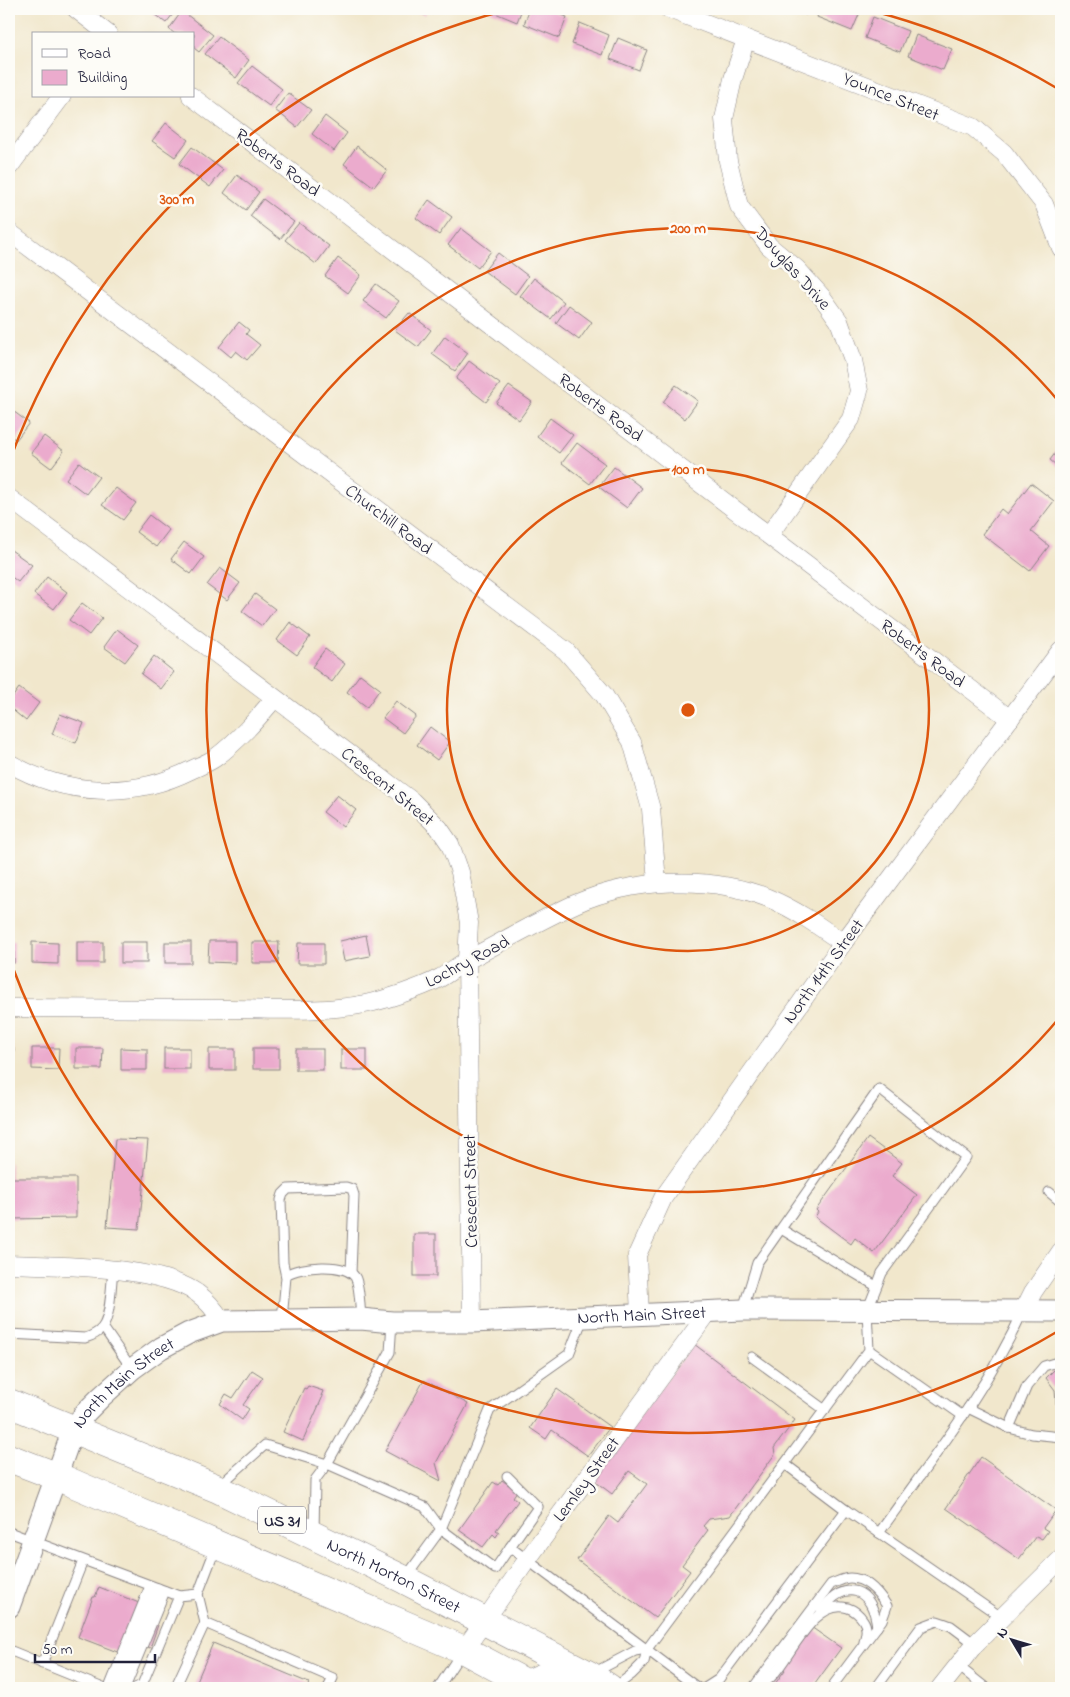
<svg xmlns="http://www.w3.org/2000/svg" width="1070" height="1697" font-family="'Indie Flower',sans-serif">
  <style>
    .building { fill: #ebabcd }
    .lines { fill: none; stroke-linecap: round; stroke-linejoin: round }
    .service-casing { stroke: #8a8484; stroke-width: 11 }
    .minor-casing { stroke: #8a8484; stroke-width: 19 }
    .tertiary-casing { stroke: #8a8484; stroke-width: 23 }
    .primary-casing { stroke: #8a8484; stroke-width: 29 }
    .service { stroke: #fff; stroke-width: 9 }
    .minor { stroke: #fff; stroke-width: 18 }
    .tertiary { stroke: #fff; stroke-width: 21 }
    .primary { stroke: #fff; stroke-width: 28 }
    .ring { fill: none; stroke: #de560e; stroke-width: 2.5 }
    .labels { text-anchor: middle; stroke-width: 5; stroke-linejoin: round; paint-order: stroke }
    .shield { fill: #fdfcf7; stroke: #646373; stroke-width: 1 }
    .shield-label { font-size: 16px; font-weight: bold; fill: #22223b }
    .street-label { font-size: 18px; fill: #22223b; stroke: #fdfcf7 }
    .centre { fill: #de560e; stroke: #fdfcf7; stroke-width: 2.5 }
    .ring-label { font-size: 15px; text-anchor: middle; font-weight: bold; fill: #de560e; stroke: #fdfcf7; stroke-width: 5; stroke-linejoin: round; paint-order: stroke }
  </style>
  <rect width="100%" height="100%" fill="#fdfcf7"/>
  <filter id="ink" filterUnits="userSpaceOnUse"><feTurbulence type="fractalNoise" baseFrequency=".02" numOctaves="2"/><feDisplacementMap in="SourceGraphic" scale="10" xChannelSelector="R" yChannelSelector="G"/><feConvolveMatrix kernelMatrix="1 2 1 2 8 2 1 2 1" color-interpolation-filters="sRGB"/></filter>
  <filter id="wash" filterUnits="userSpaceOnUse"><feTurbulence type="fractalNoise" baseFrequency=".0096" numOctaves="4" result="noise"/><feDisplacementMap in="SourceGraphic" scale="20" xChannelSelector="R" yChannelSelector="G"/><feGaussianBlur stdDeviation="1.12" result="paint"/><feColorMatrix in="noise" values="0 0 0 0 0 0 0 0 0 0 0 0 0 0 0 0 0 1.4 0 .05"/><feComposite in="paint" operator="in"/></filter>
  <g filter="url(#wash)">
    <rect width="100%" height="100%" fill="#f1e7cc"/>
    <g id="blocks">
      <g class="building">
        <polygon points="147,9 177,9 166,23"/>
        <polygon points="409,9 427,9 425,15"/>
        <polygon points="488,9 522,9 517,22 488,10"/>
        <polygon points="530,9 547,9 567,17 559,38 524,24"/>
        <polygon points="791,9 808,9 806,15"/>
        <polygon points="820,9 858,9 861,10 852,31 817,17"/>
        <polygon points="182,11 213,35 199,52 194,48 194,34 175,34 169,29"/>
        <polygon points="873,17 908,31 900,52 865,38"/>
        <polygon points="580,23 609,35 602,55 572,44"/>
        <polygon points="916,35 952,49 943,70 908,56"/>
        <polygon points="219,37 249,60 236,78 205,54"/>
        <polygon points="618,38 647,50 639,70 610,59"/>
        <polygon points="252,66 282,89 269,106 238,83"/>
        <polygon points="288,93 311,110 297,127 275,110"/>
        <polygon points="325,116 347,133 334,151 312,134"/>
        <polygon points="166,123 188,140 175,157 152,141"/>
        <polygon points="357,146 387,170 374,187 344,164"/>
        <polygon points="192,147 223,170 210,187 179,164"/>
        <polygon points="237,175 259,192 246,210 224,193"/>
        <polygon points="263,199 294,222 280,239 250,216"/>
        <polygon points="429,200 452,217 439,235 416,218"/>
        <polygon points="299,223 329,246 316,264 285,240"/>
        <polygon points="461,228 491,251 478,268 448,245"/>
        <polygon points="498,253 528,276 515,294 484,271"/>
        <polygon points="338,258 361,275 348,293 325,276"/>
        <polygon points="534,278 564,302 551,319 520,296"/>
        <polygon points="376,284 399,301 386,318 363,301"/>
        <polygon points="569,305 592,322 579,340 556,323"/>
        <polygon points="409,313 431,330 418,347 395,330"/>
        <polygon points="239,322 249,330 246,334 260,345 247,360 236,351 231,357 219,347"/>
        <polygon points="445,336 468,353 455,371 432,354"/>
        <polygon points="469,361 500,384 486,402 456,379"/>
        <polygon points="676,385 698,401 685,419 663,402"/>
        <polygon points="509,386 532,402 519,420 496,403"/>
        <polygon points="9,408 29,423 16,440 9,435"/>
        <polygon points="550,418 573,435 559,453 537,436"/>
        <polygon points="44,436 64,451 51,468 31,453"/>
        <polygon points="577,443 605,464 590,484 562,463"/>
        <polygon points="1056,452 1061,456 1061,469 1050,460"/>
        <polygon points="79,462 99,477 86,494 66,479"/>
        <polygon points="614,467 642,488 627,508 599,487"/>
        <polygon points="1031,483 1054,501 1031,531 1049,546 1030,571 982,534 1001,509 1007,514"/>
        <polygon points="116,488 136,503 123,520 102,505"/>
        <polygon points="149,515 169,530 156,547 136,532"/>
        <polygon points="184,542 204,557 191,574 171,559"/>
        <polygon points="11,550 32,565 18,582 9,575 9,554"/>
        <polygon points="220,568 240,583 227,600 207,585"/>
        <polygon points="47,577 67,592 54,609 34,594"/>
        <polygon points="255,594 275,609 262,626 242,611"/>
        <polygon points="82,603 102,618 89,635 69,620"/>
        <polygon points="290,622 310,637 297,655 277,640"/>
        <polygon points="117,629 138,645 125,662 104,647"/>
        <polygon points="325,649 345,664 332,682 312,667"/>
        <polygon points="154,656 174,672 161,689 141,674"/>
        <polygon points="360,674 380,689 367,707 347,692"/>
        <polygon points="19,688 39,703 26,721 9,707 9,702"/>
        <polygon points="396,701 416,716 403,733 383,718"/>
        <polygon points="60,714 84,723 76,743 52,734"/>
        <polygon points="430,727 450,742 437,760 417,745"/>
        <polygon points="337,795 356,810 343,827 323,812"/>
        <polygon points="366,935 370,956 344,961 340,941"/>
        <polygon points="209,941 235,941 235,963 208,962"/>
        <rect x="9" y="942" width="5" height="21"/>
        <polygon points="32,942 58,943 58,964 32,963"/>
        <rect x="77" y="942" width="26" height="21"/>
        <rect x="121" y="942" width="26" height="21"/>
        <rect x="165" y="942" width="26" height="21"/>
        <polygon points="252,942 279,942 278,963 252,963"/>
        <polygon points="298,943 324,943 324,964 297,964"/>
        <rect x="9" y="1048" width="5" height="22"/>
        <polygon points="32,1048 59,1048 58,1070 32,1069"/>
        <polygon points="76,1048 103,1048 102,1069 76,1069"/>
        <polygon points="121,1048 147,1049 147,1070 121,1070"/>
        <rect x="164" y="1048" width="26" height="21"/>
        <rect x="253" y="1048" width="26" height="21"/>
        <rect x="209" y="1049" width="26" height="21"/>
        <rect x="296" y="1049" width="27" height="21"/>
        <rect x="341" y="1049" width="26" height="21"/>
        <polygon points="868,1138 902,1163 892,1176 917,1195 874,1253 855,1238 851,1244 815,1217 818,1212 816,1210"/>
        <polygon points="115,1139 148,1140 139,1229 107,1227"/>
        <polygon points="9,1163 10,1163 11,1178 76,1178 76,1218 9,1219"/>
        <rect x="414" y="1234" width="22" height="42"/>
        <polygon points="694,1344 795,1420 774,1448 775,1454 730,1516 709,1519 703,1526 708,1530 682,1565 690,1571 655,1618 577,1560 609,1516 618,1523 647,1484 629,1471 612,1494 592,1479"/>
        <polygon points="252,1370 263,1377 243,1405 249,1409 242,1420 220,1404 226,1394 233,1398"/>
        <polygon points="1054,1370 1061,1377 1061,1404 1056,1404 1055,1390 1046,1378"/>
        <polygon points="424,1380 468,1404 436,1463 441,1481 385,1451"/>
        <polygon points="308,1386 323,1391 321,1396 323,1396 303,1441 283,1432 304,1388 306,1389"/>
        <polygon points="557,1389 610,1427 588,1456 552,1430 546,1439 530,1428"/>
        <polygon points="981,1457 1056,1510 1043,1528 1048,1531 1042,1539 1036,1536 1019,1559 946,1508"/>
        <polygon points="502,1480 517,1491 513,1497 518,1501 496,1530 499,1532 496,1537 493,1534 483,1547 459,1530 493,1482 498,1485"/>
        <polygon points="99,1587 139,1603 134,1616 158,1625 150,1648 126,1638 120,1653 78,1637 93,1597 95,1597"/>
        <polygon points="811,1627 841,1648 812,1688 772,1688 785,1670 782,1668"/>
        <polygon points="213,1643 309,1683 307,1688 194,1688"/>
      </g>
    </g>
  </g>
  <g filter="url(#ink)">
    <use href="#blocks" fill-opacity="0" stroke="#8a8484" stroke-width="1"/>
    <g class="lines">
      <defs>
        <g id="service">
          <polyline points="1049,1192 1061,1202"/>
          <polyline points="781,1229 876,1286"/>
          <path d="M286 1275C300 1266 345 1262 355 1277 360 1285 360 1310 361 1319"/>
          <polyline points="282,1319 286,1277 283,1263 281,1200 283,1194 288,1189 346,1187 352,1189 354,1195 351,1273"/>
          <polyline points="392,1322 390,1352 327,1464 425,1507 441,1529 495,1569 510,1547"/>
          <polyline points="103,1327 132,1369"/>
          <path d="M9 1334 85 1338C92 1336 97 1334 102 1328 111 1317 111 1285 113 1270"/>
          <polyline points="869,1350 963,1416"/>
          <polyline points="752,1357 825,1410"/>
          <polyline points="968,1408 1009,1428 1032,1434 1061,1437"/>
          <polyline points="1009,1428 1027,1386 1044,1366 1061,1361"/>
          <polyline points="785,1464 846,1510"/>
          <polyline points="507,1476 538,1507 510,1547 698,1688"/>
          <polyline points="219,1486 265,1445 327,1464 315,1480 314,1533"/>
          <polyline points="9,1532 179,1596 198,1594"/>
          <path d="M879 1533C930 1461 986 1392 1023 1311"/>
          <polyline points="406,1577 441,1529 490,1410 569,1354 583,1318"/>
          <path d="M821 1611C845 1577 873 1588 877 1627"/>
          <polyline points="205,1623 198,1594 216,1547"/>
          <polyline points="9,1650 103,1688"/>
          <polyline points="42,1664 83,1561"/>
          <polyline points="957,1665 986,1688"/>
          <polyline points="593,1673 635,1651 647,1649"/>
          <path d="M758 1687C763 1684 769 1680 773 1675 791 1656 815 1597 848 1608 854 1610 859 1614 863 1620 868 1627 866 1634 864 1642"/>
          <polyline points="109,1688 150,1586"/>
          <polyline points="117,1688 158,1588"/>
          <polyline points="125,1688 165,1591"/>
          <polyline points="135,1688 142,1685 179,1596"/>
          <polyline points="175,1688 205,1623 333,1678 328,1688"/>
          <polyline points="438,1688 461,1653"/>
          <polyline points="614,1688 631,1675 644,1662 647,1649 869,1350 867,1311 882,1273 966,1157 879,1089 757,1263 743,1309"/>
          <polyline points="705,1688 719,1679 846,1510 1001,1617"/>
          <path d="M753 1688 831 1584C837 1582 844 1578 850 1578 866 1578 879 1593 887 1606L882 1620 831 1688"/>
          <polyline points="876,1688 921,1627 937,1621 943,1623 951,1626 975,1644"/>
        </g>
        <g id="minor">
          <polyline points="76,9 108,34"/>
          <polyline points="669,9 973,127 1004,153 1044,204 1061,248"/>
          <polyline points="746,39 733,79 724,119 728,161 739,206 769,246 797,269 822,297 839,321 853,360 859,391 851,419 769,535"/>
          <polyline points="191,96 1010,719"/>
          <polyline points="9,167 62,96"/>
          <polyline points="9,232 566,651 604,695 632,742 651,809 657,882"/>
          <polyline points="9,498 412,801 439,828 450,844 460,872 469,923 467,960 472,1322"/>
          <path d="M9 763C65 796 133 799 191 770 199 766 208 763 215 758 238 741 256 720 274 699"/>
          <path d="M9 1008C82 1008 155 1008 229 1009 273 1009 321 1013 365 1004 385 1000 421 988 440 978 451 972 461 963 473 957 507 939 540 920 575 904 632 879 709 874 768 898 795 909 819 926 843 943"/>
          <path d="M9 1264C58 1266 156 1265 197 1293 208 1301 215 1310 222 1321"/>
          <polyline points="1024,1310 1033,1292 1061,1251"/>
          <polyline points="640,1314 637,1255 663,1198 843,943 1061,650"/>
          <polyline points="464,1650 527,1560 710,1310"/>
          <polyline points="940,1688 975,1644 1061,1559"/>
        </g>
        <g id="tertiary">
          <path id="s1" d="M9 1607 73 1430 86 1412 101 1397 132 1369 161 1348 189 1333 222 1321 361 1319 392 1322H472L743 1310 1061 1311"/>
        </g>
        <g id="primary">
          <path id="s2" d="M9 1403 216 1488 405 1580 589 1675 609 1688"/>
          <polyline points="9,1458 56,1476 464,1650 535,1688"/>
          <polyline points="527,1684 541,1678 566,1688"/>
        </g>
      </defs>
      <use href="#service" class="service-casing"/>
      <use href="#minor" class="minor-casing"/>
      <use href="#tertiary" class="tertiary-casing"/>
      <use href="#primary" class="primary-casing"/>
      <use href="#service" class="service"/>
      <use href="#minor" class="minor"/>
      <use href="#tertiary" class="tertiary"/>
      <use href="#primary" class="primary"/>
    </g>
  </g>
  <g class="ring">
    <circle cx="688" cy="710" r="241"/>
    <path d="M1060 1017A482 482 0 1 1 1060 403"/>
    <path d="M1060 1330A723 723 0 0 1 11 963M11 457A723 723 0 0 1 507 10M869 10A723 723 0 0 1 1060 90"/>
  </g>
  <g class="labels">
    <rect class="shield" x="258" y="1506.5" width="48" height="27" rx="4"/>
    <g class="shield-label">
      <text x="282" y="1526">US 31</text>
    </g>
    <g class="street-label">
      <text transform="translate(891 96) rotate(22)" y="6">Younce Street</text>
      <text transform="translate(278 162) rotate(37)" y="6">Roberts Road</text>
      <text transform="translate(793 268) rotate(48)" y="6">Douglas Drive</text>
      <text transform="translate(601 407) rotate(37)" y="6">Roberts Road</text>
      <text transform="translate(389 519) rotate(37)" y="6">Churchill Road</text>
      <text transform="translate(923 653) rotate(37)" y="6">Roberts Road</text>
      <text transform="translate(388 786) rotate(39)" y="6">Crescent Street</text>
      <text transform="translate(467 961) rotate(-28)" y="6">Lochry Road</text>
      <text transform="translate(823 971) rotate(-54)" y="6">North 14th Street</text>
      <text transform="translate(470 1191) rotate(-91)" y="6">Crescent Street</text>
      <text dy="6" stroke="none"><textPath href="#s1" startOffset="796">North Main Street</textPath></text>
      <text dy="6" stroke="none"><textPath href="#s1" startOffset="258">North Main Street</textPath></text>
      <text transform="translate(586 1479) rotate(-54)" y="6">Lemley Street</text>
      <text dy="6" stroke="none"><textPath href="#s2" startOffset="422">North Morton Street</textPath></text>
    </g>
  </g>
  <circle cx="688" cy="710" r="8" class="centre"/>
  <g class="ring-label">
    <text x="177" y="204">300 m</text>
    <text x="688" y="233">200 m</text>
    <text x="688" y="474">100 m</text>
  </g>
  <rect width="1070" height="1697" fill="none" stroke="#fdfcf7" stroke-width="30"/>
  <rect x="32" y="32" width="162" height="65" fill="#fdfcf7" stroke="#a5a5ac"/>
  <rect x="42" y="49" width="25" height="8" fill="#ffffff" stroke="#a5a5ac"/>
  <text x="78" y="58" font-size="15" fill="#22223b">Road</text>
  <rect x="42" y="70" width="25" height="15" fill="#ebabcd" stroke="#a5a5ac"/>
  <text x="78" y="82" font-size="15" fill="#22223b">Building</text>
  <g transform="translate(1012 1640) rotate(308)" stroke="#fdfcf7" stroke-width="4" paint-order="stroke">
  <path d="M0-4L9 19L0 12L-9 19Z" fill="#22223b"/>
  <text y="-8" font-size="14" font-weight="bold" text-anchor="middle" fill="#22223b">N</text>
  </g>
  <path d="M35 1654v8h120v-8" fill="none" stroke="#22223b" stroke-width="2.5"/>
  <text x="42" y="1654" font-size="15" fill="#22223b" stroke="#fdfcf7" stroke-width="4" paint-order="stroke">50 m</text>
</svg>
